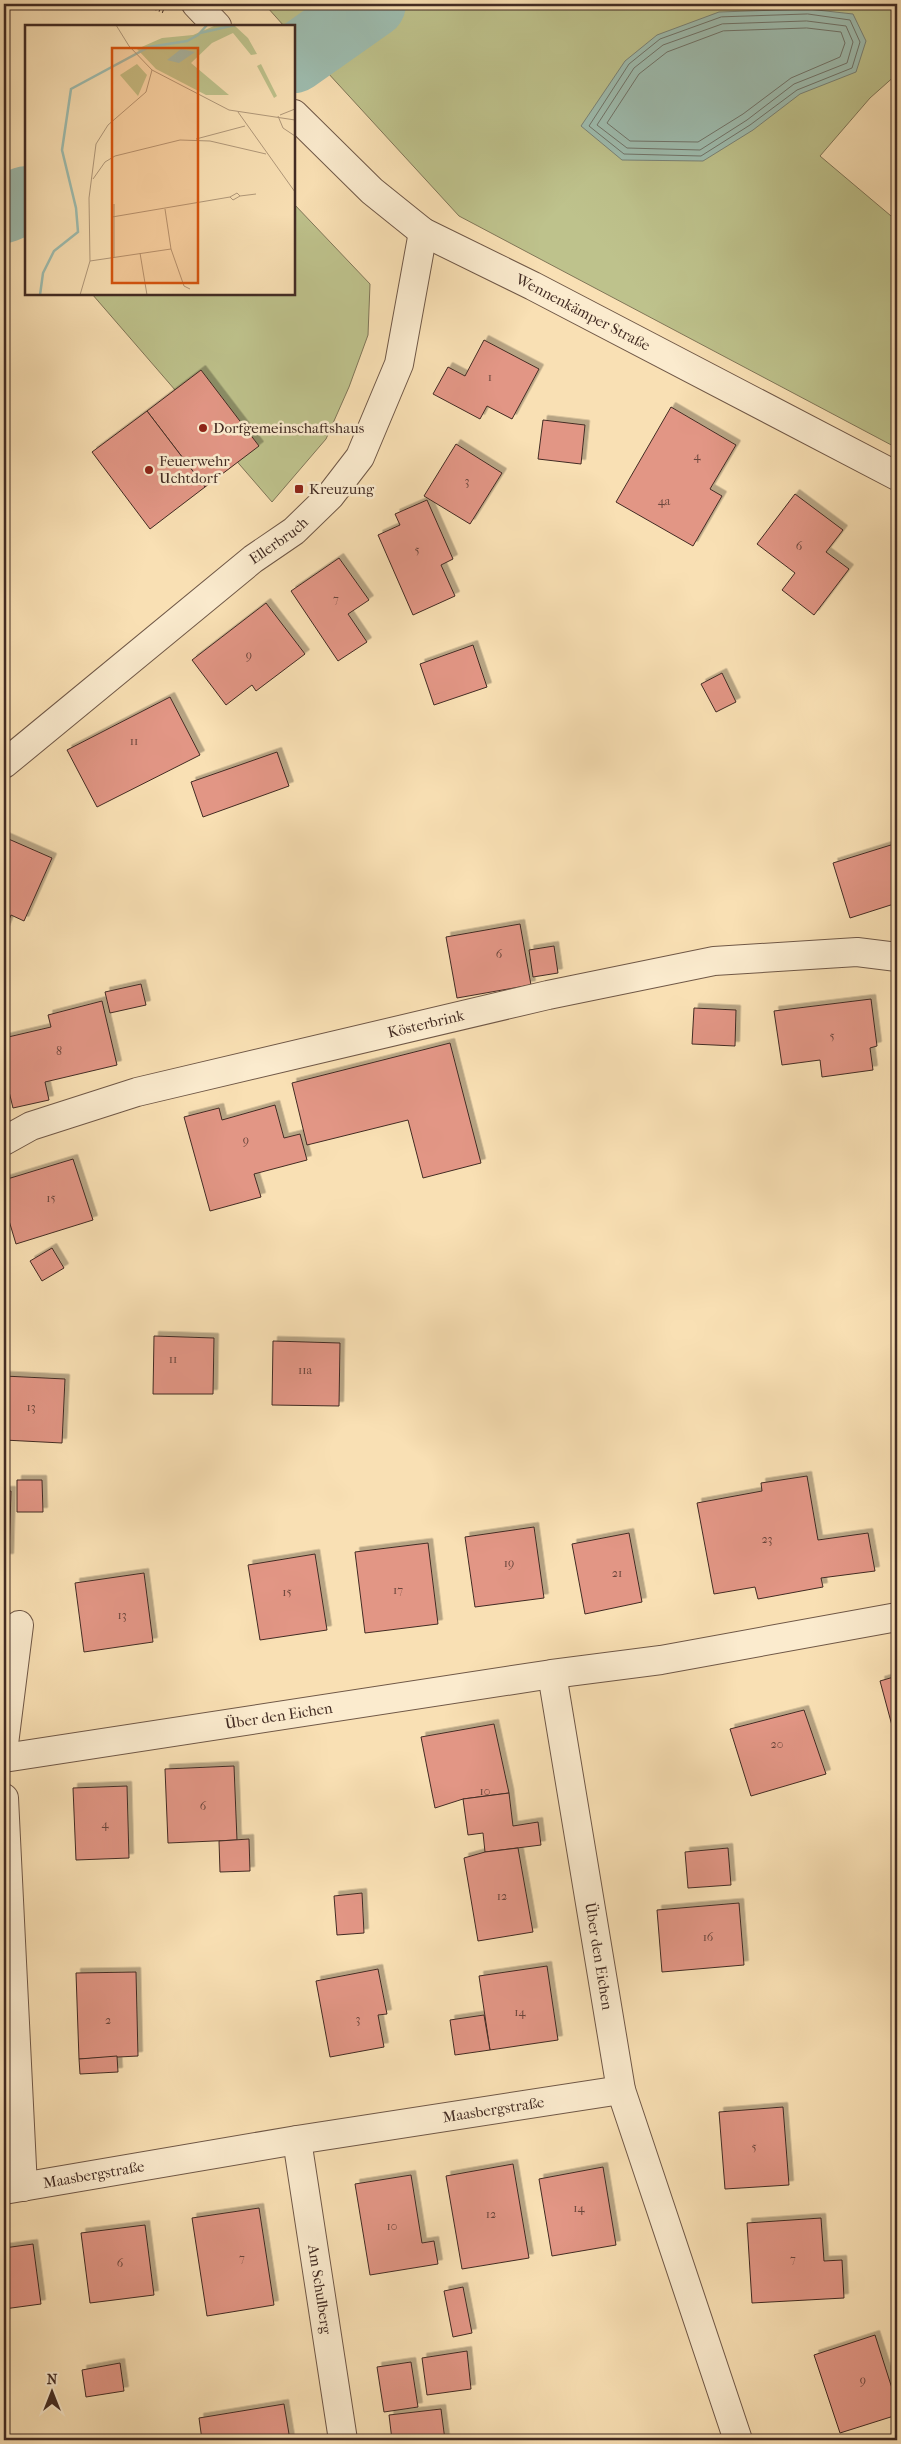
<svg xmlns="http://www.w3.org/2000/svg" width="901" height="2444" font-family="'IM FELL French Canon',serif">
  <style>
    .green { fill: #bec28c; stroke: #807658 }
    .water { fill: #9ebdb0; stroke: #798378 }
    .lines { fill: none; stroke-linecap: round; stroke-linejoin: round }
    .shore { stroke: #70746a; stroke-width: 1 }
    .river { stroke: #9ebdb0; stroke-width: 68 }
    .building { fill: #e29685; stroke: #422b23; filter: url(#shadow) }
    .minor-casing { stroke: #705847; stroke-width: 30 }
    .path { stroke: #422b23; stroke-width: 3; stroke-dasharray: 1 2.5; stroke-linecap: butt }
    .minor { stroke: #fbebce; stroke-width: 28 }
    .poi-dot { fill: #8f2418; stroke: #fbebce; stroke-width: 2 }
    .labels { text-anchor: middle; stroke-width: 5; stroke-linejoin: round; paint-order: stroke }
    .number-label { font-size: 12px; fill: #6a463c }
    .street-label { font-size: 15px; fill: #422b23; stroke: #fbebce }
    .poi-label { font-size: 15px; fill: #422b23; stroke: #fbebce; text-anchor: start }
    .inset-river { fill: none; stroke: #9ebdb0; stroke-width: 2.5 }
    .inset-road { fill: none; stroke: #b0987a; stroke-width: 1 }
    .view { fill: #d7540e; fill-opacity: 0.15; stroke: #d7540e; stroke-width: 2.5 }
    .inset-edge { fill: none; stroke: #422b23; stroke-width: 2.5 }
  </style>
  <defs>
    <filter id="shadow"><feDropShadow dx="4.5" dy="-4.5" stdDeviation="0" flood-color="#0004"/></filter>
  </defs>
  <rect width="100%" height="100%" fill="#f9e0b4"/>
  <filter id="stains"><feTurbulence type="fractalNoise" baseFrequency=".004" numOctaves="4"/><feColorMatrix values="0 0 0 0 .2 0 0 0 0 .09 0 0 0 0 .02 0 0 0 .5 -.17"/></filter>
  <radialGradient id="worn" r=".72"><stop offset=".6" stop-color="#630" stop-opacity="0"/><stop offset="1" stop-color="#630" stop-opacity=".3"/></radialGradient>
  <g class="green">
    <polygon points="276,4 897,4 897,74 870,98 820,156 897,221 897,448 459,216 294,36 294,26 284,26 267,7"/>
    <polygon points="294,204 370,284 368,335 349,387 326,439 272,502 92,294 294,294"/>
  </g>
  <polygon class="water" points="808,9 853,14 866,41 856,72 800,94 753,130 703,161 622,160 581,126 625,61 657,35 719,12"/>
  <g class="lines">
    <g class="shore">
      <polygon points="808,14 850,20 860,42 852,68 797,90 750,125 701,156 624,154 589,126 629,64 660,39 721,17"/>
      <polygon points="807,21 846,26 853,42 847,63 794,84 747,120 700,150 627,148 597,125 634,68 663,45 722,24"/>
      <polygon points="807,28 841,32 845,43 840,57 791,78 743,114 698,142 630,141 607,123 639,74 667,52 723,31"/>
    </g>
    <g class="river">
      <polyline points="294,59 372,4"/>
      <polyline points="4,209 26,200"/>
    </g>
  </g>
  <g class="building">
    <polygon points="484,340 539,369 512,419 487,406 480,419 433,394 448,367 465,376"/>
    <polygon points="201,370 259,446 205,487 147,411"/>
    <polygon points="671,407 736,445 710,489 722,496 693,546 616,502"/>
    <polygon points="147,411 205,487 150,529 92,452"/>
    <polygon points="543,420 585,425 581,464 538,459"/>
    <polygon points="456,444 502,473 470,524 424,496"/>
    <polygon points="795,494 843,530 826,552 849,569 814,615 782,590 795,573 757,544"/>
    <polygon points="427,500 453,559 441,565 455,596 413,615 378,535 400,525 395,514"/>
    <polygon points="339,558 369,600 348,614 367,642 338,661 291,591"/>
    <polygon points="266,603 305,654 256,691 252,685 226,705 192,660"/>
    <polygon points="473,645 487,687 434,705 420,664"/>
    <polygon points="722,673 736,702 716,712 701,684"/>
    <polygon points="170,697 200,755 97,807 67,750"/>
    <polygon points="277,752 289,786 203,817 191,782"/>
    <polygon points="4,837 52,858 24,921 11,915 5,930"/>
    <polygon points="894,844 897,854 897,903 850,918 833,863"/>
    <polygon points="520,924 531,985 457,998 446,937"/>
    <polygon points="554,946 558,973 533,977 529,950"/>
    <polygon points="141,984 146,1005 110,1013 105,992"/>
    <polygon points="871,999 877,1046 870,1048 873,1070 822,1077 820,1060 782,1065 774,1011"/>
    <polygon points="102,1001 117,1065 45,1082 49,1100 13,1108 4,1071 4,1038 51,1027 48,1015"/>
    <polygon points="895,1006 897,1006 897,1043 896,1043"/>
    <polygon points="694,1008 736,1010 735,1046 692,1044"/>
    <polygon points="450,1043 481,1163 423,1178 408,1120 307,1145 292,1083"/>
    <polygon points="275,1105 284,1138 300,1134 307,1160 254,1174 261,1197 210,1211 184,1117 219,1108 222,1120"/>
    <polygon points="73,1159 93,1220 16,1244 4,1204 4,1180"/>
    <polygon points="52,1248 64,1268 42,1281 30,1261"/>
    <polygon points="154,1336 214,1338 213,1394 153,1394"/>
    <polygon points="273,1341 340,1343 339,1406 272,1405"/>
    <polygon points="4,1376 65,1379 62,1443 4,1440"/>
    <polygon points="807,1476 818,1540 868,1533 875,1571 821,1578 823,1587 758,1599 755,1587 714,1594 697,1503 762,1491 761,1483"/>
    <polygon points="17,1480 42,1480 43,1512 17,1512"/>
    <polygon points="4,1491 11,1491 9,1558 4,1558"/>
    <polygon points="534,1527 544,1598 475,1607 465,1537"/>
    <polygon points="629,1533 642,1602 585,1614 572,1544"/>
    <polygon points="428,1543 438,1624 365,1633 355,1552"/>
    <polygon points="315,1554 327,1630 260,1640 248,1565"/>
    <polygon points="144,1573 153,1642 84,1652 75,1583"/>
    <polygon points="897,1676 897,1732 894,1733 880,1681"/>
    <polygon points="804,1710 826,1774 751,1796 730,1729"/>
    <polygon points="494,1724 509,1793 463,1799 435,1808 421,1737"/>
    <polygon points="234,1766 237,1840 168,1843 165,1769"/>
    <polygon points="127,1786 129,1858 76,1860 73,1788"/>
    <polygon points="509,1793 513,1826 538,1822 541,1845 485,1852 483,1833 468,1835 463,1799"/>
    <polygon points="249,1839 250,1871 220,1872 219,1841"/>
    <polygon points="518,1848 533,1932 478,1941 464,1858 485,1852"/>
    <polygon points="728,1848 731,1885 688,1888 685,1852"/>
    <polygon points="362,1893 364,1933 337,1935 334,1896"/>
    <polygon points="739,1903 744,1965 662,1972 657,1910"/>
    <polygon points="547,1966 558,2040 490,2050 479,1976"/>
    <polygon points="378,1969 387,2014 378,2015 384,2047 330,2057 316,1981"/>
    <polygon points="136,1972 138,2056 79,2059 76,1973"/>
    <polygon points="484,2015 490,2050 455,2055 450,2020"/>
    <polygon points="117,2056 118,2072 80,2074 79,2059"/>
    <polygon points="783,2107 789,2185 725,2189 719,2112"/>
    <polygon points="513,2164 529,2258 462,2269 446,2176"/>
    <polygon points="603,2167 616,2245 552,2256 539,2179"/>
    <polygon points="411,2175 422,2243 434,2241 438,2264 370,2275 355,2184"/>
    <polygon points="259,2208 274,2305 207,2316 192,2218"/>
    <polygon points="821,2218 824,2261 842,2260 844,2298 752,2303 747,2223"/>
    <polygon points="145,2225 154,2295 90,2303 81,2233"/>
    <polygon points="33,2244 41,2304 4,2309 4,2248"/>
    <polygon points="463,2287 472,2333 453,2337 444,2291"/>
    <polygon points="875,2335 897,2404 897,2415 840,2433 814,2355"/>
    <polygon points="467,2351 471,2389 427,2395 422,2358"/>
    <polygon points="411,2362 418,2407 384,2412 377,2367"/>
    <polygon points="120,2363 124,2391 86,2397 82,2370"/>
    <polygon points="284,2404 290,2440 202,2440 199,2418"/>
    <polygon points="441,2409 445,2440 392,2440 389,2415"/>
  </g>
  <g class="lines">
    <defs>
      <g id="minor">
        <polyline points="196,4 217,26"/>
        <path id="s1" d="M294 114 372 191 423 232 533 286 897 476"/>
        <path id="s2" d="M4 764 253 559 294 531 330 496 360 457 399 364 423 232"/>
        <path id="s3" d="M4 1141 31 1126 137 1092 548 995 714 961 857 952 897 957"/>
        <path id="s4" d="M552 1674 621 2090 738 2440"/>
        <polyline points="4,1744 19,1625"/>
        <path id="s5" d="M4 1758 552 1674 661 1660 897 1617"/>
        <polyline points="4,1798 23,2187"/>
        <path id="s6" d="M297 2140 343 2440"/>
        <path id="s7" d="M4 2190 297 2140 621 2090"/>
      </g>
    </defs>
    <use href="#minor" class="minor-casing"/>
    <polyline class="path" points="151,4 154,8 164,12"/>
    <use href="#minor" class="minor"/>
  </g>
  <g class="poi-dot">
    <circle cx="203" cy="428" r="5"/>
    <circle cx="149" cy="470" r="5"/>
    <rect x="294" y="484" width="10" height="10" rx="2.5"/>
  </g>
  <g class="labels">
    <g class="number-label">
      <text x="490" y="381">1</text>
      <text x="697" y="460">4</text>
      <text x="467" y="485">3</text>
      <text x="664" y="505">4a</text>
      <text x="799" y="550">6</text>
      <text x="417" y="554">5</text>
      <text x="336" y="603">7</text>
      <text x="249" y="659">9</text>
      <text x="134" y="745">11</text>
      <text x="499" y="958">6</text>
      <text x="832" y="1040">5</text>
      <text x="59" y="1055">8</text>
      <text x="246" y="1144">9</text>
      <text x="51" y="1202">15</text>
      <text x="173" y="1363">11</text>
      <text x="305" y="1374">11a</text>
      <text x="31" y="1411">13</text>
      <text x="767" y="1543">23</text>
      <text x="509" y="1567">19</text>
      <text x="617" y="1577">21</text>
      <text x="398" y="1594">17</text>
      <text x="287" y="1596">15</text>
      <text x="122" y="1619">13</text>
      <text x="777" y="1748">20</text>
      <text x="485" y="1795">10</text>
      <text x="203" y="1810">6</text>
      <text x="105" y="1828">4</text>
      <text x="502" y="1900">12</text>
      <text x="708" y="1941">16</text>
      <text x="520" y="2016">14</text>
      <text x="358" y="2023">3</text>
      <text x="108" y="2024">2</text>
      <text x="754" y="2151">5</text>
      <text x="579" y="2212">14</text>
      <text x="491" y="2218">12</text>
      <text x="392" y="2230">10</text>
      <text x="242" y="2262">7</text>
      <text x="793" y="2263">7</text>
      <text x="120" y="2267">6</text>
      <text x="863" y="2384">9</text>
    </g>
    <g class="street-label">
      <text dy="5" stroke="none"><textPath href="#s1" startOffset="354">Wennenkämper Straße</textPath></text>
      <text dy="5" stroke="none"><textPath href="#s2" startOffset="354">Ellerbruch</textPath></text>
      <text dy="5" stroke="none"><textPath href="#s3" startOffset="439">Kösterbrink</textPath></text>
      <text dy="5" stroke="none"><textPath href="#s5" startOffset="278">Über den Eichen</textPath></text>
      <text dy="5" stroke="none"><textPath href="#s4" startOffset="286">Über den Eichen</textPath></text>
      <text dy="5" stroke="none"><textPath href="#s7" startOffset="496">Maasbergstraße</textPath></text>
      <text dy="5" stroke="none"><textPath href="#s7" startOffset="91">Maasbergstraße</textPath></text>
      <text dy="5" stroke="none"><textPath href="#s6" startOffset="151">Am Schulberg</textPath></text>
    </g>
    <g class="poi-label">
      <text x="213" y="433">Dorfgemeinschaftshaus</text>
      <text x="159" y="466">Feuerwehr<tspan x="159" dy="17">Uchtdorf</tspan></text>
      <text x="309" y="494">Kreuzung</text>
    </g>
  </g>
  <g transform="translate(25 25)">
    <rect width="270" height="270" fill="#f9e0b4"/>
    <path d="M189 1H210L223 13 232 29 226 30 208 8 187 18 166 38 204 70H181L131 44 112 24 137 13 168 10ZM112 39 122 50 113 71 95 50ZM236 39 252 71 249 73 232 41Z" fill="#bec28c"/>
    <path d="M156 24 170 27 154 38 142 35Z" fill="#9ebdb0"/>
    <path class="inset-river" d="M175 8 210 0M15 270 18 248 29 226 53 207 51 183 37 125 46 64 124 22 162 16 173 10 182 0"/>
    <path class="inset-road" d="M91 0 104 21 127 45 204 85 270 95M213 87 270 167M255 90 270 84M253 91 258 103 270 111M171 114 220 101M68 154 80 137 90 131 155 115 185 116 241 129M215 171 231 169M89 179V233M140 184 146 224 159 261 165 264M87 192 205 172 208 175 215 171 212 168 205 172M115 228 122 270M65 236 146 224M55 270 65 236 64 173 71 119 83 100 121 67 127 45"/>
    <path class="view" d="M87 23H173V258H87Z"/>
    <rect width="270" height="270" class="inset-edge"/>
  </g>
  <rect width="901" height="2444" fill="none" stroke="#f9e0b4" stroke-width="20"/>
  <rect x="5" y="5" width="891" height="2434" fill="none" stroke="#422b23" stroke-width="2.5"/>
  <rect x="10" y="10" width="881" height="2424" fill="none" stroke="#422b23"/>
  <g transform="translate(52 2392)" stroke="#fbebce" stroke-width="4" paint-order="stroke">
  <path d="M0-4L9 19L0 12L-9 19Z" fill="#422b23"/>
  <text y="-8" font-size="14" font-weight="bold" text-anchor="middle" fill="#422b23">N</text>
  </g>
  <rect width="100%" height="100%" filter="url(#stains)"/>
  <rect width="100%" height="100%" fill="url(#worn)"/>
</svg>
